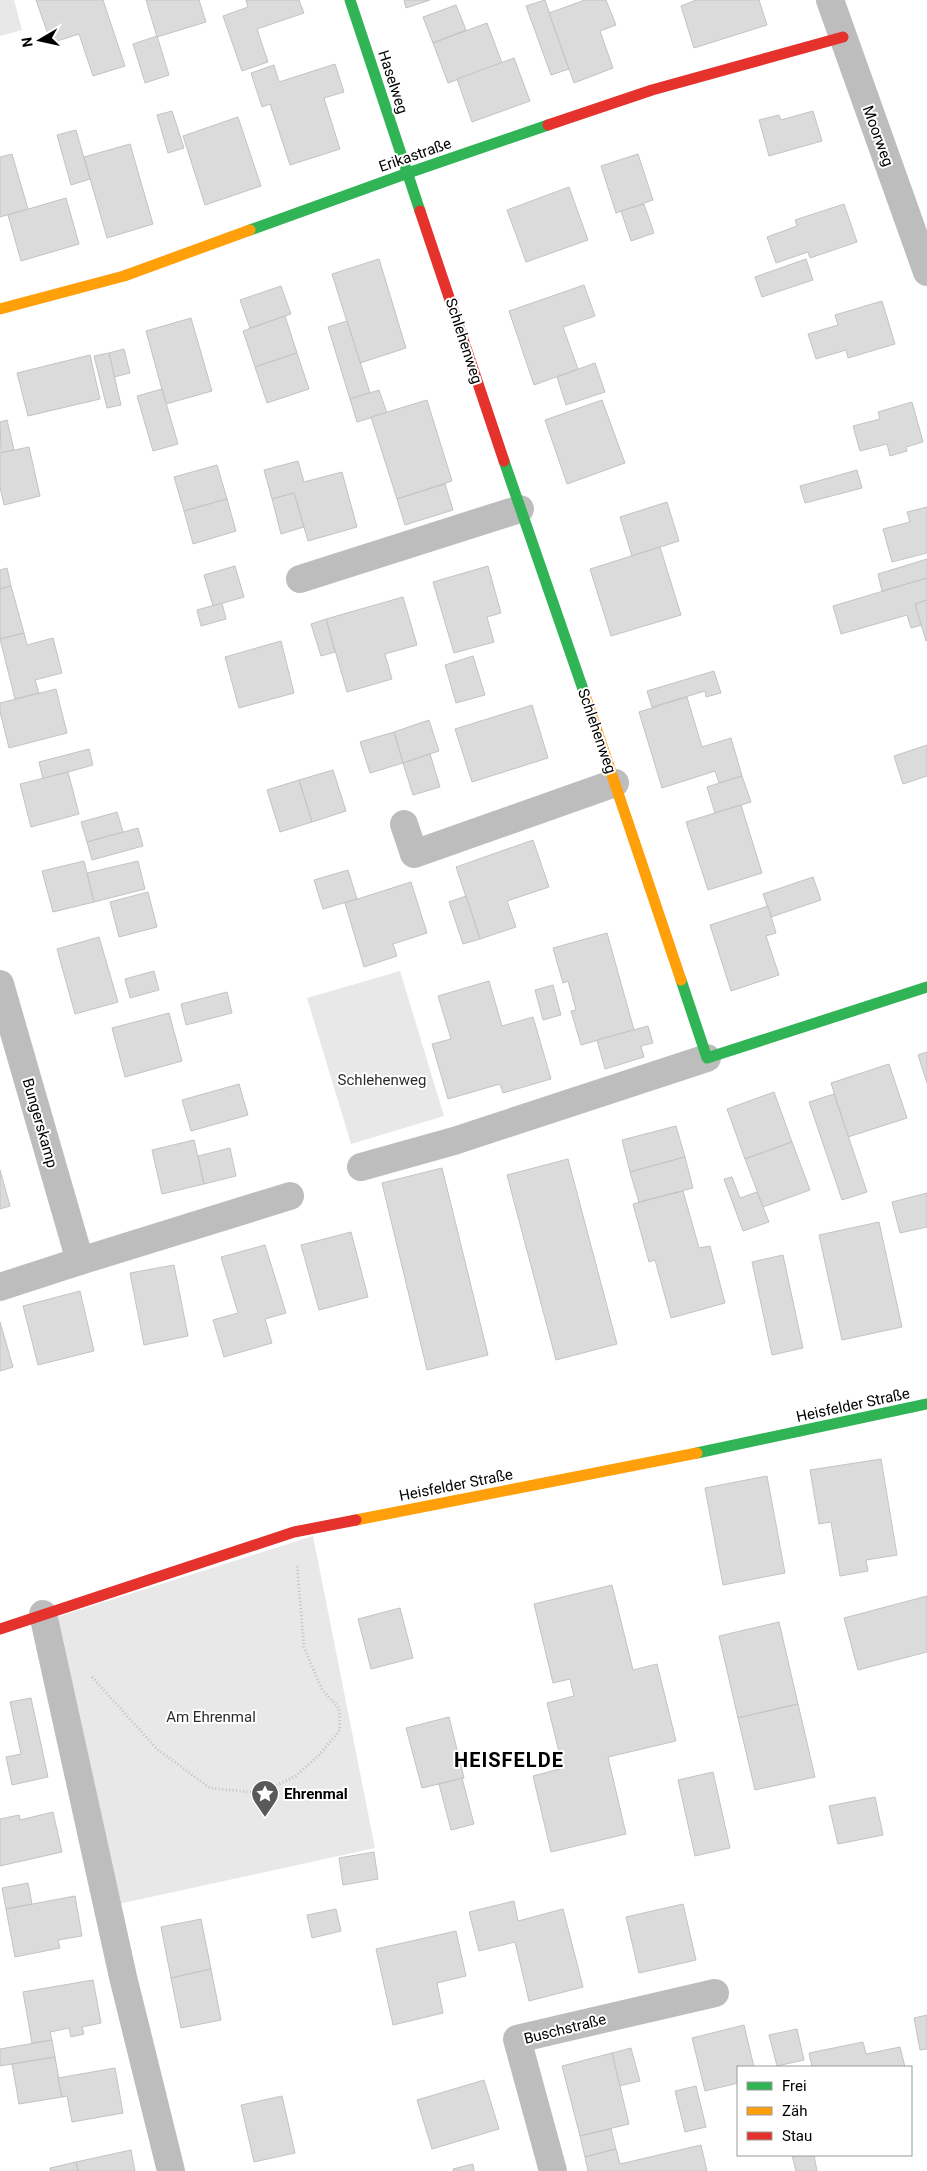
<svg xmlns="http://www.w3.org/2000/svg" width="927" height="2171" font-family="Roboto,sans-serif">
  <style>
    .green { fill: #e8e8e8 }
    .building { fill: #dbdbdb; stroke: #c3c3c3 }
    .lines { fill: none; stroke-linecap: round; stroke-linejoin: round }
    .path { stroke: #c2c2c2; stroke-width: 3; stroke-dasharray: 1 2.5; stroke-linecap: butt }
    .street { stroke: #bdbdbd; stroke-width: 28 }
    .fast { stroke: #30b455; stroke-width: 11 }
    .slow { stroke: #ff9f0a; stroke-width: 11 }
    .jam { stroke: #e5322d; stroke-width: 11 }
    .labels { text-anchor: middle; stroke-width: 4; stroke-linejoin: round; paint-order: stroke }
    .street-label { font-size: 15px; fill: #000; stroke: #fff }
    .park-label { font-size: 15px; fill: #2c2c2c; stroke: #fff }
    .poi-label { font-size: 15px; font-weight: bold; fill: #000; stroke: #fff; text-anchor: start }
    .district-label { font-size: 20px; font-weight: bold; letter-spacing: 1px; fill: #000; stroke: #fff }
  </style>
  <rect width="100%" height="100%" fill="#fff"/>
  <g class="green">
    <polygon points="0,0 14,0 22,30 0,36"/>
    <polygon points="400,971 444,1116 351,1144 307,998"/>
    <polygon points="313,1536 375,1848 114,1905 51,1619"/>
  </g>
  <g class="building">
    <polygon points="36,0 103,0 125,66 93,76 79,34 51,43"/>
    <polygon points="146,0 199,0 206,22 157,37"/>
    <polygon points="246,0 299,0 304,13 257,29 268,62 242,71 223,16 248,7"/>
    <polygon points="404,0 430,0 406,8"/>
    <polygon points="545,0 569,69 551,75 526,6"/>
    <polygon points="585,0 606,0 616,25 600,31 613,68 574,83 549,13"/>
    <polygon points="696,0 759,0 767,25 694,48 681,6"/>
    <polygon points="456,5 466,30 433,43 423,17"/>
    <polygon points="487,23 502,63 448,83 433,43"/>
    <polygon points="157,36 169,75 145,83 133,44"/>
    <polygon points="514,58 530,101 472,122 457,79"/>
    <polygon points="335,64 344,92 324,98 340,149 290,165 270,104 262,107 251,73 274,65 279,82"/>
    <polygon points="172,111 184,148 168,153 157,115"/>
    <polygon points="813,111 822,141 769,156 759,120 779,115 781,120"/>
    <polygon points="238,117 261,186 205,205 183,136"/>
    <polygon points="76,130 90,179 71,185 57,135"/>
    <polygon points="130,144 153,224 107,238 84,157"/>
    <polygon points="12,154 28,209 0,217 0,157"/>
    <polygon points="638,154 653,200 616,213 601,166"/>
    <polygon points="569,187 588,240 526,262 507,210"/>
    <polygon points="66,198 79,244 21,261 8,215"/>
    <polygon points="644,204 654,233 631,241 621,211"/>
    <polygon points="844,204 857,242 810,258 808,252 776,263 767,237 797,226 795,220"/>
    <polygon points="379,259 406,348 360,363 332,274"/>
    <polygon points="806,259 813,280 762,297 755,277"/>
    <polygon points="584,285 595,316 563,327 578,369 534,385 509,311"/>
    <polygon points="281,286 291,314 250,328 240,300"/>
    <polygon points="882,301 895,344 848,358 846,350 816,359 808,334 838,325 835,315"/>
    <polygon points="285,316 297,353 255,367 243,331"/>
    <polygon points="191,318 212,391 166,404 146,331"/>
    <polygon points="347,321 370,393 350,399 328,327"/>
    <polygon points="124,349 130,373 114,377 109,353"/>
    <polygon points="109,353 121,405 107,408 94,356"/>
    <polygon points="297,353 309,389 267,403 255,367"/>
    <polygon points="90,355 100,399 28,416 17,373"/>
    <polygon points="595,363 605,392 566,405 557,377"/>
    <polygon points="162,389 178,444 153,451 137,396"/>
    <polygon points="379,390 387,413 357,422 350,399"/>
    <polygon points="427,400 452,481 397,499 371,417"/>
    <polygon points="602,400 625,463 567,484 545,420"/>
    <polygon points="912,402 923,442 906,447 907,451 890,456 887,444 860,451 853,426 880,419 878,412"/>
    <polygon points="7,420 14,450 1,453 0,422"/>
    <polygon points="29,447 40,496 4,505 0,487 0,453"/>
    <polygon points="298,461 304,482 342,472 357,527 308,541 294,493 272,499 264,470"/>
    <polygon points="217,465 227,499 184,511 174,477"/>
    <polygon points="857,470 862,488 805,503 800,486"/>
    <polygon points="445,484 453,510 405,525 397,499"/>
    <polygon points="294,493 304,527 281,534 272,499"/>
    <polygon points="227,499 236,531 193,544 184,511"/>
    <polygon points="667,502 679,541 632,556 620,517"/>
    <polygon points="927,507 927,553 892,562 883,529 910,522 907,512"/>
    <polygon points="660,547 681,615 611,636 590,569"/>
    <polygon points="927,559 927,578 882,591 878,574"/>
    <polygon points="235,566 244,597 213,606 204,575"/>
    <polygon points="488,566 501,613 487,617 494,642 454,653 433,582"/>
    <polygon points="7,568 11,586 0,589 0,570"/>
    <polygon points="927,578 927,600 915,604 922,625 911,628 907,615 841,634 833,606"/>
    <polygon points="11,586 24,633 0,639 0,589"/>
    <polygon points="403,597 417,645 385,654 392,679 347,692 326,619"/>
    <polygon points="927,600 927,641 926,641 915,604"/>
    <polygon points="222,603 226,619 201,626 197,610"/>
    <polygon points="326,619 335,652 321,656 311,624"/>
    <polygon points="24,633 27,645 53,638 62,673 35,680 39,693 15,699 0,639"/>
    <polygon points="281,641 294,693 239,708 225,657"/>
    <polygon points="473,656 485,695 456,703 445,665"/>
    <polygon points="714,671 721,693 706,697 705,691 652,707 647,691"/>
    <polygon points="56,689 67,733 9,748 0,712 0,703"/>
    <polygon points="687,697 702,747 731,738 742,776 719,783 715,771 662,788 639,712"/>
    <polygon points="532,705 548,758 472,782 455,729"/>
    <polygon points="429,720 439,751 403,763 394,732"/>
    <polygon points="394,732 403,763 370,773 360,742"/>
    <polygon points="927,745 927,776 903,784 894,756"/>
    <polygon points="89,749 93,765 43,779 39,762"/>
    <polygon points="430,754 440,787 413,795 403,763"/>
    <polygon points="333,770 346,811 312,822 299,780"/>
    <polygon points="68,772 79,814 31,827 20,784"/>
    <polygon points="742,776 751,802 715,813 707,787"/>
    <polygon points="299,780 312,822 280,832 267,790"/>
    <polygon points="741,805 762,873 708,890 686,822"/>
    <polygon points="117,812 123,832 87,842 81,822"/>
    <polygon points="138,828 143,846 92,860 87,842"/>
    <polygon points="533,840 549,887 507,901 516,927 480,939 456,867"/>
    <polygon points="84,861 94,902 53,912 42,871"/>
    <polygon points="138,861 145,889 94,902 87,873"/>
    <polygon points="348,870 357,899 323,909 314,880"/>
    <polygon points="813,877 821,900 771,917 763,894"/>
    <polygon points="411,882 427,933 393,944 397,956 364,967 345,903"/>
    <polygon points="148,892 157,927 119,937 110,902"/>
    <polygon points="466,896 480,939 463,944 449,902"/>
    <polygon points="768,906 776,933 766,936 779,975 731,991 710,925"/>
    <polygon points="607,933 634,1030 581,1045 571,1011 576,1010 568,981 563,983 553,948"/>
    <polygon points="99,937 118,1002 75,1014 57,949"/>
    <polygon points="154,971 159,990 130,998 125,979"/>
    <polygon points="489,981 502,1026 533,1017 551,1079 503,1093 500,1084 448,1099 432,1044 451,1039 438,996"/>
    <polygon points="553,985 561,1015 543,1020 535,990"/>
    <polygon points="227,992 232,1013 186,1025 181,1004"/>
    <polygon points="169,1013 182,1061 125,1077 112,1028"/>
    <polygon points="648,1026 653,1043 641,1046 644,1057 605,1069 597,1040"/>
    <polygon points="927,1052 927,1083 918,1055"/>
    <polygon points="889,1064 907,1118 848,1137 831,1083"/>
    <polygon points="239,1084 248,1115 191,1131 182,1100"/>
    <polygon points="774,1092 792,1142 745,1159 727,1109"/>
    <polygon points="834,1094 867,1192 842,1200 809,1102"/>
    <polygon points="676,1126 685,1157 630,1172 622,1140"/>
    <polygon points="194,1140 204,1184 162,1194 152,1150"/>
    <polygon points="792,1142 810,1190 763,1207 745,1159"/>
    <polygon points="230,1148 236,1176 204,1184 198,1156"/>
    <polygon points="685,1157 693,1188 639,1202 630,1172"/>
    <polygon points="568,1159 617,1344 556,1360 507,1175"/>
    <polygon points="442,1168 488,1355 427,1370 382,1183"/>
    <polygon points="0,1170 10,1206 0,1209"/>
    <polygon points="732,1177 740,1198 757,1192 769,1222 743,1231 724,1179"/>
    <polygon points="683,1191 699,1248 710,1246 725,1303 671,1318 655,1260 649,1262 633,1204"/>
    <polygon points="927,1193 927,1227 900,1233 892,1202"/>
    <polygon points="879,1222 902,1327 842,1340 819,1235"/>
    <polygon points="351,1232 368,1297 319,1310 301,1245"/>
    <polygon points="265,1245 286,1313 265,1319 272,1343 224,1357 213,1320 238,1313 221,1257"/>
    <polygon points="783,1255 803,1348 772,1355 752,1262"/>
    <polygon points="174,1265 188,1336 144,1345 130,1273"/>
    <polygon points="80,1291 94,1351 38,1365 23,1306"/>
    <polygon points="0,1322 13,1367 0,1371"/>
    <polygon points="881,1459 897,1555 866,1560 868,1571 840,1576 831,1522 819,1524 810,1470"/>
    <polygon points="767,1476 785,1573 723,1585 705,1488"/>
    <polygon points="612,1585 633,1670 657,1664 676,1741 608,1757 626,1834 551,1852 533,1776 563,1768 547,1703 574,1696 570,1679 553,1683 534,1604"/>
    <polygon points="927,1596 927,1652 858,1670 844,1618"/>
    <polygon points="400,1608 413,1658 371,1669 358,1619"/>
    <polygon points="779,1622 798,1704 738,1718 719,1636"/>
    <polygon points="31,1698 48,1777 12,1785 6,1757 21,1754 10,1702"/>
    <polygon points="798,1704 815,1777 755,1790 738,1718"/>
    <polygon points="449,1717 464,1778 422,1788 406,1728"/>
    <polygon points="713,1772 730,1848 695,1856 678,1780"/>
    <polygon points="462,1778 474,1824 451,1830 439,1784"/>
    <polygon points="875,1797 883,1835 838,1844 829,1806"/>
    <polygon points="53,1812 62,1852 0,1866 0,1819 19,1815 20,1820"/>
    <polygon points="374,1852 378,1879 343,1885 339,1858"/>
    <polygon points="28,1883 32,1904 6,1909 2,1888"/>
    <polygon points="75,1896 82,1936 58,1940 60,1948 15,1957 6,1909"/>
    <polygon points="514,1901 518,1921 563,1909 583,1987 529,2001 515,1942 479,1951 469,1912"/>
    <polygon points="683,1904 696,1960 639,1973 626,1917"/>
    <polygon points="336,1909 341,1931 312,1938 307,1915"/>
    <polygon points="201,1919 211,1969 171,1978 161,1927"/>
    <polygon points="456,1931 466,1976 437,1983 443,2013 393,2025 376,1949"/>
    <polygon points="211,1969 221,2020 181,2028 171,1978"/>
    <polygon points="93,1980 101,2023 82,2027 84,2034 71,2037 69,2028 50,2032 52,2040 32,2043 23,1992"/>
    <polygon points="927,2015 927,2049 920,2050 914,2018"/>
    <polygon points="744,2025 754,2067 738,2067 738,2083 705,2091 692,2038"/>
    <polygon points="797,2029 804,2060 777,2066 769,2035"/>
    <polygon points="52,2040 55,2057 0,2066 0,2049"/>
    <polygon points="863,2042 866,2054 900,2047 905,2067 812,2067 809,2053"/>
    <polygon points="631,2048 640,2081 619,2086 612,2053"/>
    <polygon points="612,2053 629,2124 580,2136 562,2066"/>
    <polygon points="55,2057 62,2097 19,2104 12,2064"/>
    <polygon points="115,2068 123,2113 72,2122 67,2096 62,2097 58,2078"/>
    <polygon points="484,2080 499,2129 432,2149 417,2100"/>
    <polygon points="696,2086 706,2127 685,2132 675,2091"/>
    <polygon points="282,2096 295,2153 254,2162 241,2105"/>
    <polygon points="611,2129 616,2149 585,2157 580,2136"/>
    <polygon points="701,2145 707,2171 588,2171 585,2157 616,2149 620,2164"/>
    <polygon points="131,2150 135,2171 78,2171 76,2162"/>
    <polygon points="792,2155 814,2155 817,2171 796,2171"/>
    <polygon points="76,2162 78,2171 50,2171 50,2168"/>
    <polygon points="473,2164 474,2171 453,2171 453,2169"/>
  </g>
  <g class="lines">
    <polyline class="path" points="92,1677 157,1749 210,1788 260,1793 296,1776 319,1755 340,1730 339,1708 322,1690 304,1647 297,1565"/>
    <g class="street">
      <polyline points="830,0 927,272"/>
      <polyline points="300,579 520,509"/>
      <polyline points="404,824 414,854 615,783"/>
      <polyline points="0,984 80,1261 0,1287"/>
      <polyline points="361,1167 454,1141 707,1058"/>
      <polyline points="80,1261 290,1196"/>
      <polyline points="43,1614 123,1977 171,2171"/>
      <polyline points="553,2171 517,2039 715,1993"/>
    </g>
    <g class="fast">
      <polyline points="350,0 420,211"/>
      <polyline points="250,230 408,173 548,125"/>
      <polyline points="504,461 585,695"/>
      <polyline points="681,980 707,1058 927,987"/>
      <polyline points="697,1453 927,1404"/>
    </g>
    <g class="slow">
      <polyline points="0,309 124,276 250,230"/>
      <polyline points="585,695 681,980"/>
      <polyline points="356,1520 697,1453"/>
    </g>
    <g class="jam">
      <polyline points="548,125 652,90 843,37"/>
      <polyline points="420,211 504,461"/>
      <polyline points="0,1629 294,1532 356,1520"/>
    </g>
  </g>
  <defs>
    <symbol id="sight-pin" viewBox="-11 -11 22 30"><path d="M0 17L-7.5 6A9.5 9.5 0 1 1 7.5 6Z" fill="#595959" stroke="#fff"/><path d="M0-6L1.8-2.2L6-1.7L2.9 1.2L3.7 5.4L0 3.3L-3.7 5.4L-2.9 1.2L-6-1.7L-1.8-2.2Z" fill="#fff"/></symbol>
  </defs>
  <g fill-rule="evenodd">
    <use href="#sight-pin" x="249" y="1778" width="32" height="43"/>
  </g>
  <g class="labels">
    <g class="street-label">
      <text transform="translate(393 82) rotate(72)" y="5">Haselweg</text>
      <text transform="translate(878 136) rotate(70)" y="5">Moorweg</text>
      <text transform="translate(415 155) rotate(-19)" y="5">Erikastraße</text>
      <text transform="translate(464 341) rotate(72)" y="5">Schlehenweg</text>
      <text transform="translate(597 731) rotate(71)" y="5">Schlehenweg</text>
      <text transform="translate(40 1123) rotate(74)" y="5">Bungerskamp</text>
      <text transform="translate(853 1405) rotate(-12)" y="5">Heisfelder Straße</text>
      <text transform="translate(456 1485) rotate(-11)" y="5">Heisfelder Straße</text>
      <text transform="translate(565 2029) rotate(-14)" y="5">Buschstraße</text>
    </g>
    <g class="park-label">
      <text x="382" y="1085">Schlehenweg</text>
      <text x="211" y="1722">Am Ehrenmal</text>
    </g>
    <g class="poi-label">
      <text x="284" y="1799">Ehrenmal</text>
    </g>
    <g class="district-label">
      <text x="509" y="1767">HEISFELDE</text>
    </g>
  </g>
  <rect x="737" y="2066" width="175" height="90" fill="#ffffff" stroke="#999999"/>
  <rect x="747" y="2082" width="25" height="8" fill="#30b455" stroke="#999999"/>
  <text x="782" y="2091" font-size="15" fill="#000000">Frei</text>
  <rect x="747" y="2107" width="25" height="8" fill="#ff9f0a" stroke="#999999"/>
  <text x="782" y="2116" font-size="15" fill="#000000">Zäh</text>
  <rect x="747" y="2132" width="25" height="8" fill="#e5322d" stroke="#999999"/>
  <text x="782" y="2141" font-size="15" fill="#000000">Stau</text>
  <g transform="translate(40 40) rotate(261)" stroke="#ffffff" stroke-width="4" paint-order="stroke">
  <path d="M0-4L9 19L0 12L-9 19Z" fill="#000000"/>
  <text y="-8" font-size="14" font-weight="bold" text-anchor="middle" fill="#000000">N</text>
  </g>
</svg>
